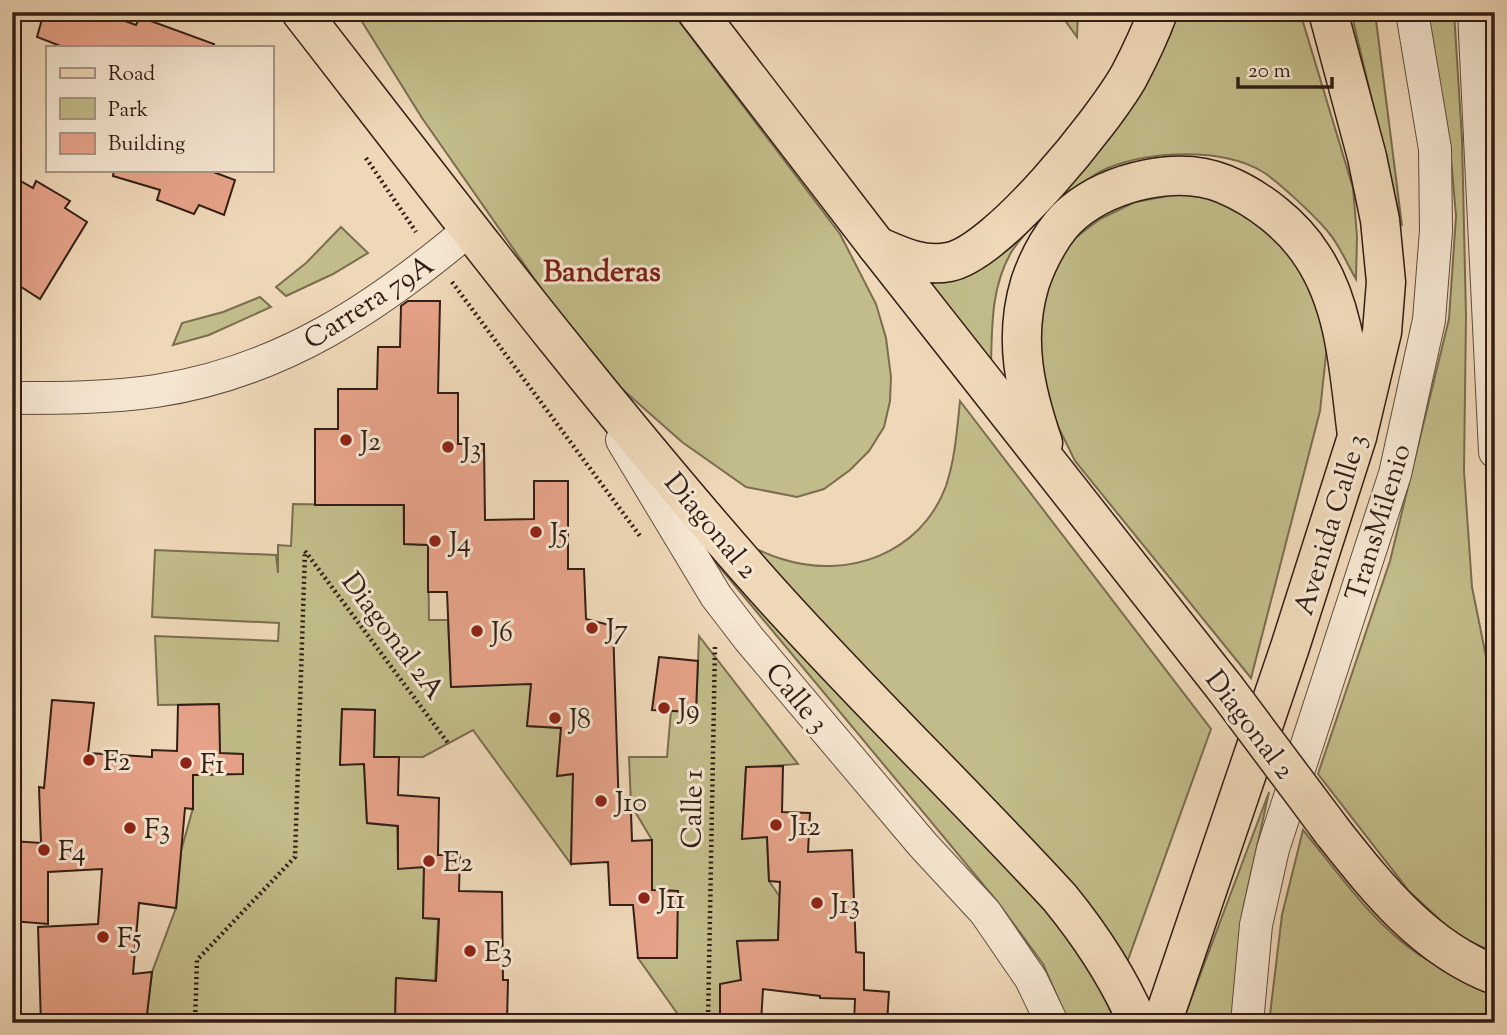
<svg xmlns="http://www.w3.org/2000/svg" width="1507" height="1035" font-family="'Sorts Mill Goudy',serif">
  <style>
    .green { fill: #c1bc89; stroke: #7a6d50; stroke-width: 2 }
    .building { fill: #e7a389; stroke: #321e16; stroke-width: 2 }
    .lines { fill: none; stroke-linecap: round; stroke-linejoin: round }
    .minor-casing { stroke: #614c3e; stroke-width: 34 }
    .major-casing { stroke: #321e16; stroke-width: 41 }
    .highway-casing { stroke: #321e16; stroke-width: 41 }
    .path { stroke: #321e16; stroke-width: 4.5; stroke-dasharray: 2 3.5; stroke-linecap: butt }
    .minor { stroke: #f5e6d1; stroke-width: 32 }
    .major { stroke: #efd8b8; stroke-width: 38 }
    .highway { stroke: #efd8b8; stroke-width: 38 }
    .major-bridge-casing { stroke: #321e16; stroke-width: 41; stroke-linecap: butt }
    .major-bridge { stroke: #efd8b8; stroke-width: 38 }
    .poi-dot { fill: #8f2418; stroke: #f5e6d1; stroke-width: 2.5 }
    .labels { text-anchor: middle; stroke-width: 6; stroke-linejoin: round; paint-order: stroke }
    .street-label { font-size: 28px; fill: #321e16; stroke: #f5e6d1 }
    .poi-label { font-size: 28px; fill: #321e16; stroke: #f5e6d1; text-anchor: start }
    .neighbourhood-label { font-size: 30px; font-weight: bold; fill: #7a1f14; stroke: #f5e6d1 }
  </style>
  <rect width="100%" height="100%" fill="#efd8b8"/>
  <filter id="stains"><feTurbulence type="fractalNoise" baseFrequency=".00286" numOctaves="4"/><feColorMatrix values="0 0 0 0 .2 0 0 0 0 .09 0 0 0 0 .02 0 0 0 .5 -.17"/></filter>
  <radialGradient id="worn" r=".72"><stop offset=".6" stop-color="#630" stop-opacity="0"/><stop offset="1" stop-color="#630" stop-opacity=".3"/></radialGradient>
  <g class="green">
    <polygon points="356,12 672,12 840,234 876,304 886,338 891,377 890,401 884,427 869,451 850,470 824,489 797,497 746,487 682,442 621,388 547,297 422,118"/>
    <polygon points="1059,12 1078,12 1077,37"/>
    <path d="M1176 12H1300L1353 188 1357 236 1356 279C1347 264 1340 246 1329 233 1317 218 1279 182 1263 172 1222 147 1150 151 1108 168 1080 180 1028 226 1012 251 991 286 992 326 991 365L928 285 983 264 1096 153 1144 88 1171 33Z"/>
    <polygon points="1351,12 1375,12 1402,226"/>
    <polygon points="1424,12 1454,12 1462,139 1466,316 1464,471 1472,587 1495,701 1495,953 1456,935 1409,891 1318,774 1390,561 1449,319 1456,216 1451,158 1445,113"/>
    <polygon points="1487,12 1495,12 1495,151"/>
    <polygon points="1178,194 1217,199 1254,216 1288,246 1329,326 1320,411 1251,678 1075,461 1050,410 1034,329 1038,297 1070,242 1100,219 1135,202"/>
    <polygon points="341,227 368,253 333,274 286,296 276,287 306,263"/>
    <polygon points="260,297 271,307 209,335 173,345 182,323 223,312"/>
    <path d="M960 401 1211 729 1125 968 742 543C755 548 768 555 782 559 847 580 921 554 946 486 955 459 957 430 960 401Z"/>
    <polygon points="403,452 404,544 428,545 429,620 448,620 451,687 489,685 544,609 527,726 561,728 557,776 573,774 571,864 473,730 423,757 374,757 375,710 342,709 340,764 364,764 367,823 397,826 398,868 424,867 423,918 438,919 435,981 396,978 395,1023 176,1023 175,1020 146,1018 152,972 176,908 181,851 193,808 193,775 220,774 219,704 158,705 155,636 278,641 279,623 152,617 155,550 276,555 278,573 278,545 291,546 293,504 357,505"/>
    <polygon points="712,558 892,747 1047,905 1100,988 1116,1023 1069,1023 1043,964 997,901"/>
    <polygon points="699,636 798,764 746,768 742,838 767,837 769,881 780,897 778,940 737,941 741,980 720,1023 684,1023 638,958 677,958 677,891 652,890 652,840 631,805 629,757 667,757 671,711 696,712"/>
    <polygon points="1269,792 1243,910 1233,1023 1182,1023"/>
    <path d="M1303 830C1338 872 1372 923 1418 954 1442 970 1468 982 1495 994V1023H1269L1282 915Z"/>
  </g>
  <g class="building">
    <polygon points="44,12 100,12 136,25 140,17 214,44 213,47 63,47 37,37"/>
    <polygon points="114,170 208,170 235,180 224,215 199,205 194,214 157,200 160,190 113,176"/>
    <polygon points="12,176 33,188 36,181 70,201 65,208 87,222 40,299 12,281"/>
    <polygon points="408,301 440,301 438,393 458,393 458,444 484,444 485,520 534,519 534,481 568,481 568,569 584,569 586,619 613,626 619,812 631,812 632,841 652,840 652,890 678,891 677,958 638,958 633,905 610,905 608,862 571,864 573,774 557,776 561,728 527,726 531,684 451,687 447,592 428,592 428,545 404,544 404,505 315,505 315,429 338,429 338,389 377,389 378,347 400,347 401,306"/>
    <polygon points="659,657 698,661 696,712 652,710"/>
    <polygon points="52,700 94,703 88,753 152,757 152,750 177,751 178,705 219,704 220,753 243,754 243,774 193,775 193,809 185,808 176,908 139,903 133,974 152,972 146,1023 41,1023 38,927 98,924 102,869 48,872 48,924 12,921 13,841 41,843 39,787 44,788"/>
    <polygon points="342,709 375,710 374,757 399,757 398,795 439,798 438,855 460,855 459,891 502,892 503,980 508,980 507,1023 395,1023 396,978 436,981 439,919 423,918 424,867 398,869 398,826 367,823 364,764 340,765"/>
    <polygon points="783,766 782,812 810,813 808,852 852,850 856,952 864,953 864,990 889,992 887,1023 854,1023 855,999 820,998 820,996 763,989 761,1023 720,1023 720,984 741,980 737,941 778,940 780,882 769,881 767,837 742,839 746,767"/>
  </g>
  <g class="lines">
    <defs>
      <g id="minor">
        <polyline points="1474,12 1495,452"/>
        <path d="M12 398C60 398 109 398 156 391 281 372 376 308 470 229"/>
        <polyline points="622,440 716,596 749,639 923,845 985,912 1031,979 1052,1023"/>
        <polyline points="1247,1023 1256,925 1273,849 1395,474 1429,320 1436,231 1435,149 1412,12"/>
      </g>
      <g id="major">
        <path d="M301 12C451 205 599 400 761 583 857 691 962 791 1060 898 1091 936 1118 977 1138 1023"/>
        <polyline points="697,12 877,246 1225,688"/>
        <path d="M877 246C900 256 922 267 949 262 998 253 1104 120 1129 76 1140 55 1150 34 1158 12"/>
        <path d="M1043 443C1025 390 1013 339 1030 283 1038 259 1054 228 1074 212 1112 181 1179 165 1224 184 1258 198 1293 225 1313 257 1347 309 1349 375 1357 435"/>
        <path d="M1332 831C1378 889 1424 948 1495 975"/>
      </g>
      <polyline id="highway" points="1162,1023 1290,647 1357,437 1382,332 1386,282 1380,220 1367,157 1328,12"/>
    </defs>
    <use href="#minor" class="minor-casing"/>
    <use href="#major" class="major-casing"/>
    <use href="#highway" class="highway-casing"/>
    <g class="path">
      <polyline points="366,158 416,232"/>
      <polyline points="452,282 640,536"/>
      <polyline points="305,551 448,743"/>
      <polyline points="652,1017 656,1023"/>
      <polyline points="195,1023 197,960 295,857 305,551"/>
      <polyline points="708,1023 715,646"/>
    </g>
    <use href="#minor" class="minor"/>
    <use href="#major" class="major"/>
    <use href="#highway" class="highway"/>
    <defs>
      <polyline id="major-bridge" points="1225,688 1332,831"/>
    </defs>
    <use href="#major-bridge" class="major-bridge-casing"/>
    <use href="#major-bridge" class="major-bridge"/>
  </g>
  <g class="poi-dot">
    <circle cx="346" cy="440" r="7"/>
    <circle cx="448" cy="447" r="7"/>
    <circle cx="536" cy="532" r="7"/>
    <circle cx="435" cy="541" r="7"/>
    <circle cx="592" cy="628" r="7"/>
    <circle cx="477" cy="631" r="7"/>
    <circle cx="664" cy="708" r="7"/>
    <circle cx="555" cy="718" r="7"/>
    <circle cx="89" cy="760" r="7"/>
    <circle cx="186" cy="763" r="7"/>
    <circle cx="601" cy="801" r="7"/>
    <circle cx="776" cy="825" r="7"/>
    <circle cx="130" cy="828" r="7"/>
    <circle cx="44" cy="850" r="7"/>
    <circle cx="429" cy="861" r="7"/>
    <circle cx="644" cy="898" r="7"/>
    <circle cx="817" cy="903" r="7"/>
    <circle cx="103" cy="937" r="7"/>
    <circle cx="470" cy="951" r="7"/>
  </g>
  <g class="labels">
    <g class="street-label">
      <text transform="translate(368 301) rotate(-33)" y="10">Carrera 79A</text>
      <text transform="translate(1377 522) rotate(-73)" y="10">TransMilenio</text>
      <text transform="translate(1329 524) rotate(-73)" y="10">Avenida Calle 3</text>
      <text transform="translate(712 525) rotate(50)" y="10">Diagonal 2</text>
      <text transform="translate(394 635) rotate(53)" y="10">Diagonal 2A</text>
      <text transform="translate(798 697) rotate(50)" y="10">Calle 3</text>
      <text transform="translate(1251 724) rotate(53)" y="10">Diagonal 2</text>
      <text transform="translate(691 809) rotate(-89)" y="10">Calle 1</text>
    </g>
    <g class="poi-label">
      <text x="360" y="450">J2</text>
      <text x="462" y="457">J3</text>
      <text x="550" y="542">J5</text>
      <text x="449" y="551">J4</text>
      <text x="606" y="638">J7</text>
      <text x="491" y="641">J6</text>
      <text x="678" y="718">J9</text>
      <text x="569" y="728">J8</text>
      <text x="103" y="770">F2</text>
      <text x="200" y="773">F1</text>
      <text x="615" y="811">J10</text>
      <text x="790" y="835">J12</text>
      <text x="144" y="838">F3</text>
      <text x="58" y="860">F4</text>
      <text x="443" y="871">E2</text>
      <text x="658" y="908">J11</text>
      <text x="831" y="913">J13</text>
      <text x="117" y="947">F5</text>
      <text x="484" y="961">E3</text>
    </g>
    <g class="neighbourhood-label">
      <text x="602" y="281">Banderas</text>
    </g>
  </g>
  <rect width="1507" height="1035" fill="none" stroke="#efd8b8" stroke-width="42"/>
  <rect x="14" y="14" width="1479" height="1007" fill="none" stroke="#321e16" stroke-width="3.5"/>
  <rect x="21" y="21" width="1465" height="993" fill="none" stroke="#321e16" stroke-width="2"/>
  <rect x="46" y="46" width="228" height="126" fill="#f5e6d1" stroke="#a79686" stroke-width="2"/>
  <rect x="60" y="68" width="35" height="10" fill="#efd8b8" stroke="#a79686" stroke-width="2"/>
  <text x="108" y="80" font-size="21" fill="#321e16">Road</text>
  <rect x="60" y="98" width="35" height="21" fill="#c1bc89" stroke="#a79686" stroke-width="2"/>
  <text x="108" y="116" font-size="21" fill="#321e16">Park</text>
  <rect x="60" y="133" width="35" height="21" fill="#e7a389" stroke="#a79686" stroke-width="2"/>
  <text x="108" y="150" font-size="21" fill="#321e16">Building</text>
  <path d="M1238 77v10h94v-10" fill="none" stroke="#321e16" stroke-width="3.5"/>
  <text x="1248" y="77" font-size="21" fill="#321e16" stroke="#f5e6d1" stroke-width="5" paint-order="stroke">20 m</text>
  <rect width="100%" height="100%" filter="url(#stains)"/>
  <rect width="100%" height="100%" fill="url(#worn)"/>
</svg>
